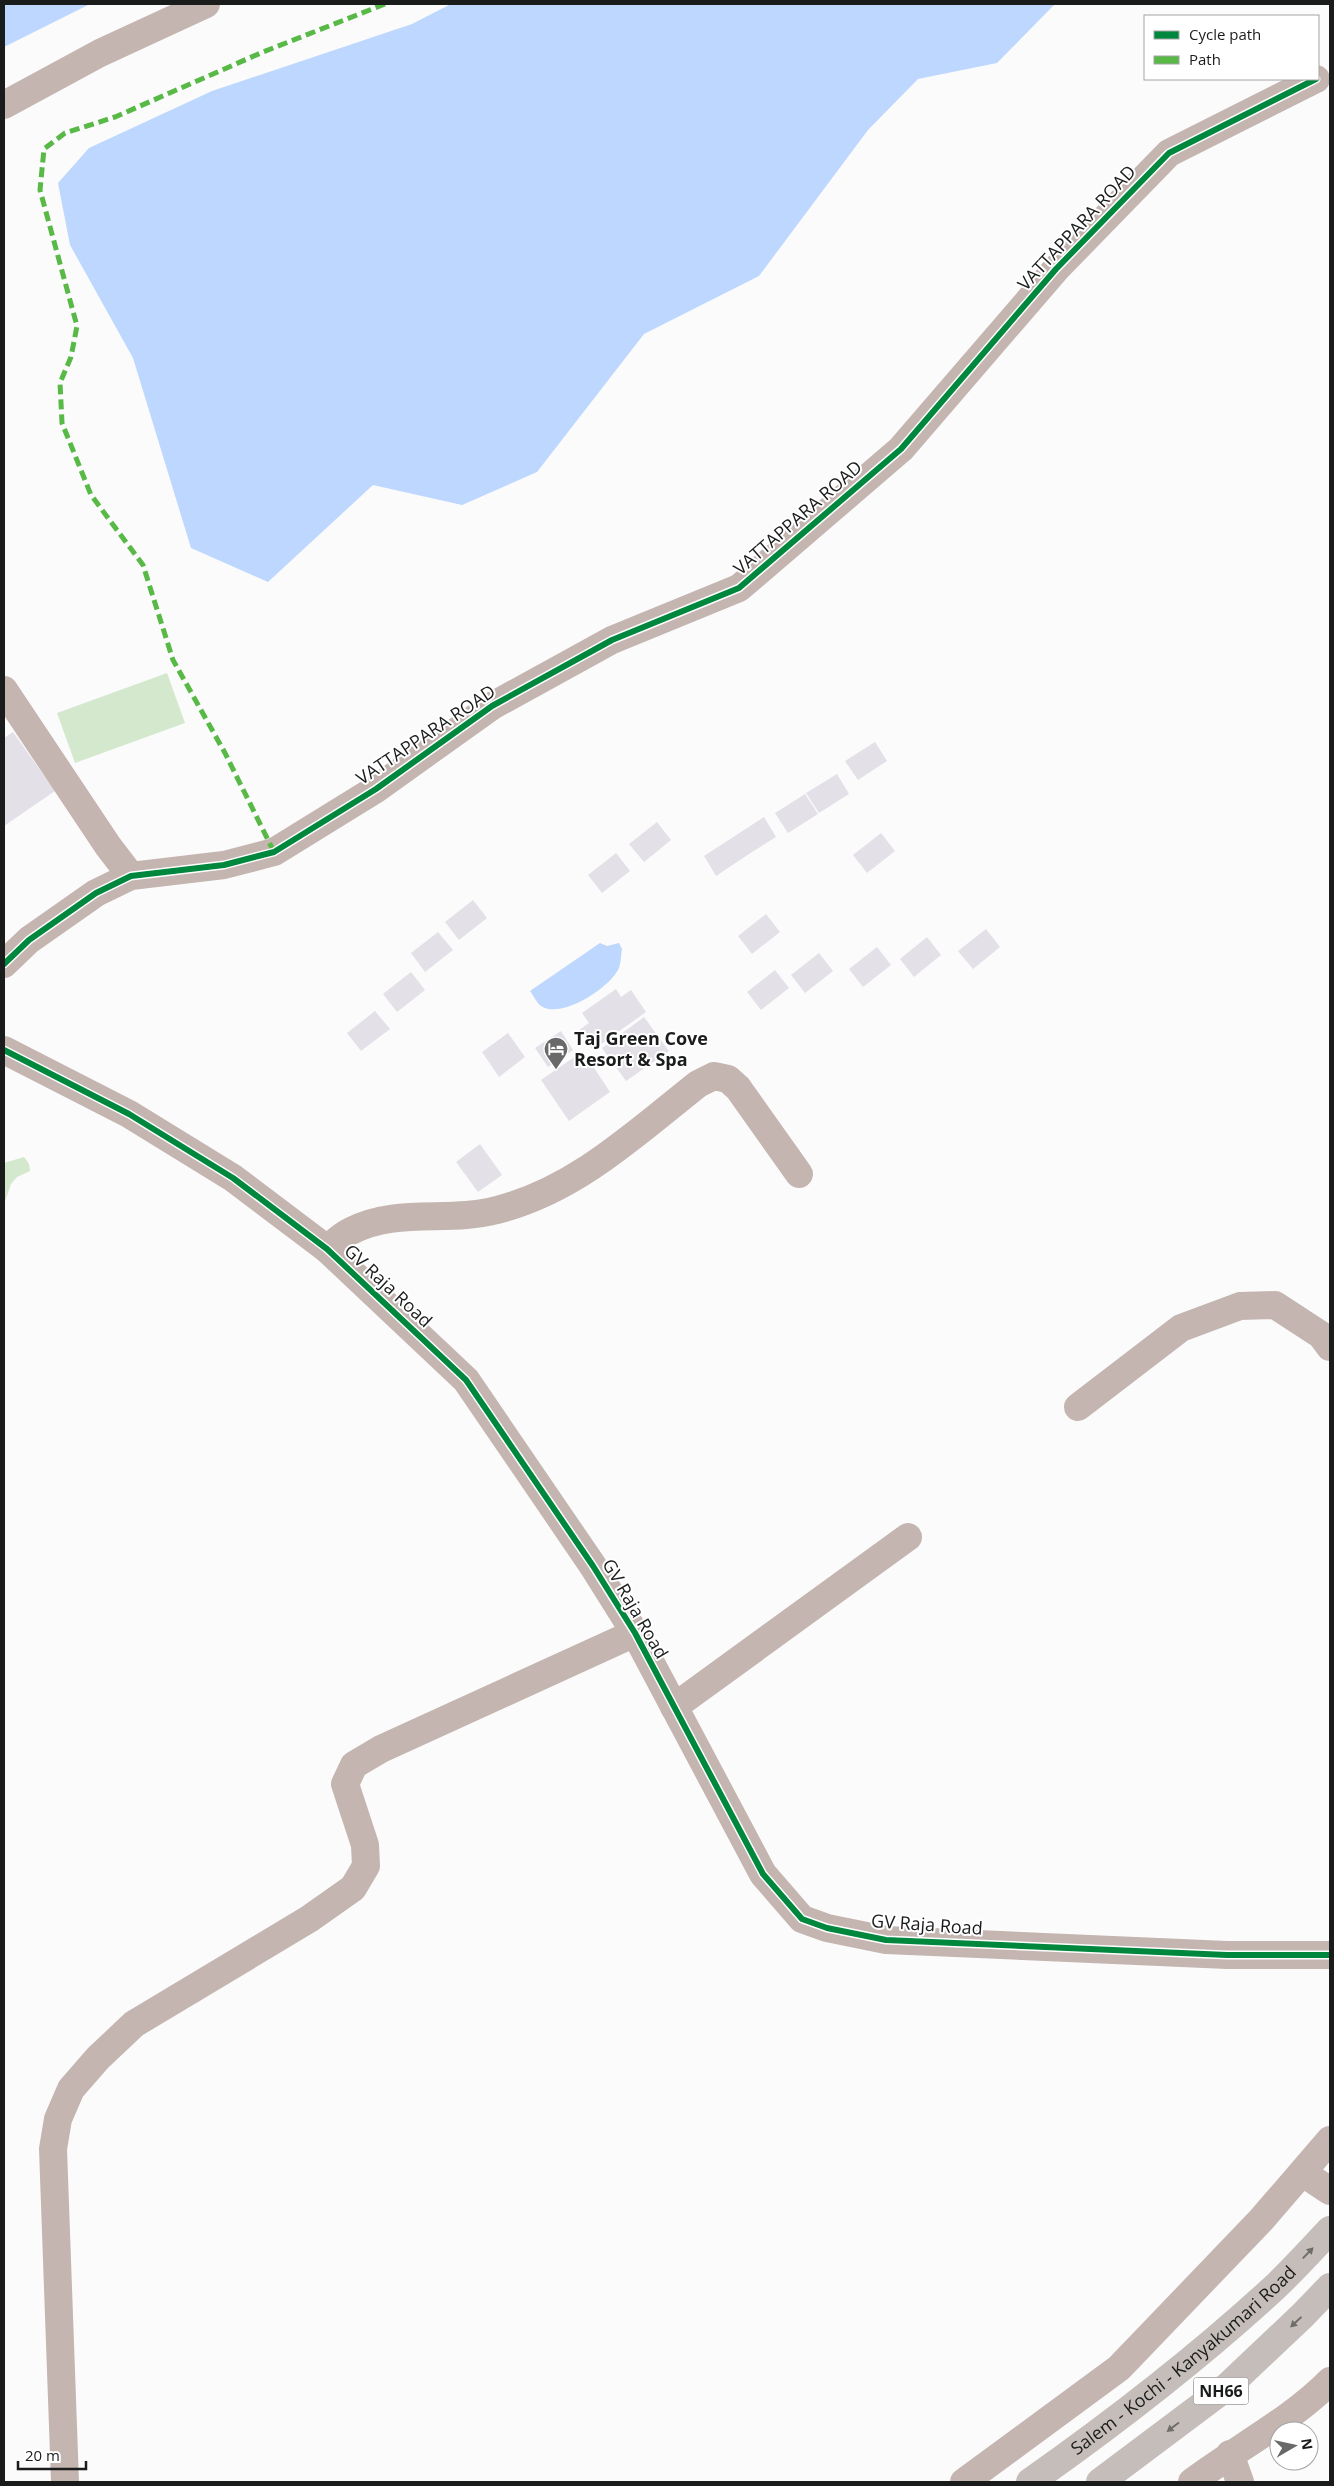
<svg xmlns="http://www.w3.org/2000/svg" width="1334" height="2486" font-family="'Open Sans',sans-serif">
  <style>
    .green { fill: #d4e8cd }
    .water { fill: #bdd7fe }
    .building { fill: #e4e0e7 }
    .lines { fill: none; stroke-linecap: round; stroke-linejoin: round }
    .minor { stroke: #c4b5b0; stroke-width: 28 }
    .highway { stroke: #c5bdb9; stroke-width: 28 }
    .quiet { stroke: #58b947; stroke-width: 5; stroke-dasharray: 10 5; stroke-linecap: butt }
    .cycleway-casing { stroke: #fff; stroke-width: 9 }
    .cycleway { stroke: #00873e; stroke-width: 6 }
    .oneway { fill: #706c6a }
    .labels { text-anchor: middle; stroke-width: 4; stroke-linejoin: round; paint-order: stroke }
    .shield { fill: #fff; stroke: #5f5f5f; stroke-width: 1 }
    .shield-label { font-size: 16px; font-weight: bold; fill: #1a1b1b }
    .street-label { font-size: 18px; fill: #1a1b1b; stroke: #fff }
    .poi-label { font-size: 18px; font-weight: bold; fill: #1a1b1b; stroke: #fff; text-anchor: start }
  </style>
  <rect width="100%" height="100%" fill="#fbfbfc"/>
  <g class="green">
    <polygon points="167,673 185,723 75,763 57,713"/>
    <polygon points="24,1157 29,1164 30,1171 17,1177 11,1184 4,1204 4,1163"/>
  </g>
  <g class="water">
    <polygon points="4,4 90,4 4,47"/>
    <polygon points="451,4 1055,4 997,63 918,79 868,130 759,276 644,334 537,472 462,505 373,485 268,582 191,548 133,358 70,245 58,183 89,148 212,91 412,24"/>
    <path d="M600 943 607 946 619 943 622 949C621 955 621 962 619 968 611 987 561 1020 541 1006 537 1003 533 995 530 991Z"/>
  </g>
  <g class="building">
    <polygon points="13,732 55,791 4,826 4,738"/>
    <polygon points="875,742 887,761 858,780 845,761"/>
    <polygon points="837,774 849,794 819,813 806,793"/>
    <polygon points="805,794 818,814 788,833 775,813"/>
    <polygon points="764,817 776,837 746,856 741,849 746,856 716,876 704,856"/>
    <polygon points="657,822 671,840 644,862 629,844"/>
    <polygon points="881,833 895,851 867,873 853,855"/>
    <polygon points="616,853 630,871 602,893 588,875"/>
    <polygon points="473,900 487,918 459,940 445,922"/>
    <polygon points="766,914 780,932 752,954 738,936"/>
    <polygon points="986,929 1000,947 973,969 958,951"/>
    <polygon points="438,932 453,950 425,972 411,953"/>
    <polygon points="927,937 941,955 914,977 900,959"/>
    <polygon points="877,947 891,965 863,987 849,969"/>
    <polygon points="819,953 833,971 805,993 791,975"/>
    <polygon points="775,970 789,988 761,1010 747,992"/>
    <polygon points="411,972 425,990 397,1012 383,994"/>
    <polygon points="616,989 621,997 631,990 646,1012 593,1050 579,1030 589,1023 582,1013"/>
    <polygon points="375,1011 390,1029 361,1051 347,1033"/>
    <polygon points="644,1017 669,1051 626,1081 602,1048"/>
    <polygon points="561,1031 573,1050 548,1067 535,1048"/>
    <polygon points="508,1033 525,1057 499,1077 482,1052"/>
    <polygon points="583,1051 610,1092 569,1121 541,1080"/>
    <polygon points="480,1144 502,1175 478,1192 456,1162"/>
  </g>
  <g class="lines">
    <g class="minor">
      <polyline points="4,105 100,53 206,4"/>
      <polyline points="4,690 108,846 131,876"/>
      <polyline points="4,964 29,940 96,893 131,876 224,865 274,852 376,789 492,706 612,640 739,588 901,449 1056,269 1169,153 1316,79"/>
      <polyline points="4,1050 129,1114 233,1178 327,1249 466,1380 593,1566 635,1633 763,1874 802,1919 827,1928 886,1940 1227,1955 1330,1955"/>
      <path d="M327 1249C334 1243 342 1235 351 1231 397 1207 449 1223 497 1210 576 1190 636 1133 698 1084L714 1076 728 1079 738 1088 799 1174"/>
      <polyline points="1078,1407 1181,1328 1240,1306 1275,1305 1321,1335 1330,1347"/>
      <polyline points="674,1707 908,1537"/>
      <polyline points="1303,2173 1330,2191"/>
      <polyline points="1230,2454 1240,2482"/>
      <polyline points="65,2482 53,2149 58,2119 71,2089 98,2058 134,2024 309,1919 353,1888 366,1866 365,1845 345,1784 354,1765 381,1749 635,1633"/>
      <polyline points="964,2482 1119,2368 1261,2220 1330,2140"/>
      <path d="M1192 2482C1236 2449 1293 2419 1330 2381"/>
    </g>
    <g class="highway">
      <path id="s1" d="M1030 2482C1115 2422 1198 2358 1275 2287 1294 2269 1312 2249 1330 2230"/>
      <polyline points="1100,2482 1228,2386 1303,2315 1330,2287"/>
    </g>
    <polyline class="quiet" points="274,852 225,753 173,660 143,565 91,495 62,423 60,383 71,357 77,326 40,190 44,149 65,133 115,117 263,52 385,4"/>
    <defs>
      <g id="cycleway">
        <polyline points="4,964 29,940 96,893 131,876 224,865 274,852 376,789 492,706 612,640 739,588 901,449 1056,269 1169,153 1316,79"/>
        <polyline points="4,1050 129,1114 233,1178 327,1249 466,1380 593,1566 635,1633 763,1874 802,1919 827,1928 886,1940 1227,1955 1330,1955"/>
      </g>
    </defs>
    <use href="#cycleway" class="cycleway-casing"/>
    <use href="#cycleway" class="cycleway"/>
  </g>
  <defs><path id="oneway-solid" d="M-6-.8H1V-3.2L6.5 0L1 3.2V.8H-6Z" transform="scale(1.25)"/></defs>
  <g class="oneway">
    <use href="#oneway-solid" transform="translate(1308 2253) rotate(-46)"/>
    <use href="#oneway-solid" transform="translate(1296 2322) rotate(137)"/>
    <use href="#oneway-solid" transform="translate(1173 2427) rotate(143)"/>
  </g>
  <defs>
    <symbol id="hotel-pin" viewBox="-11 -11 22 30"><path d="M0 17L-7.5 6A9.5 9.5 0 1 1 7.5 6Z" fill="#69696a" stroke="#fff"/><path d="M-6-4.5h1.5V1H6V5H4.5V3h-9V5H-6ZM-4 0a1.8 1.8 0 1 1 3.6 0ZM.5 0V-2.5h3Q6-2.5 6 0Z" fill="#fff"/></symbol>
  </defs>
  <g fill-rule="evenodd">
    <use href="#hotel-pin" x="542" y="1035" width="28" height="38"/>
  </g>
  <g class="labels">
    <rect class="shield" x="1193.5" y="2377.5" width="55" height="27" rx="4"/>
    <g class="shield-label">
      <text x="1221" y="2397">NH66</text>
    </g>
    <g class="street-label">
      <text transform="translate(1077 228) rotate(-47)" y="6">VATTAPPARA ROAD</text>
      <text transform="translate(798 518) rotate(-41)" y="6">VATTAPPARA ROAD</text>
      <text transform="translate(426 735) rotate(-34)" y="6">VATTAPPARA ROAD</text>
      <text transform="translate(388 1286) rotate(43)" y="6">GV Raja Road</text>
      <text transform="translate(635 1609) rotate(60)" y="6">GV Raja Road</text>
      <text transform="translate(927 1925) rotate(4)" y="6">GV Raja Road</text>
      <text dy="6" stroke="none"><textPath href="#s1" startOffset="196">Salem - Kochi - Kanyakumari Road</textPath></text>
    </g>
    <g class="poi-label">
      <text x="574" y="1045">Taj Green Cove<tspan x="574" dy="21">Resort &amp; Spa</tspan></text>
    </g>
  </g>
  <rect width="1334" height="2486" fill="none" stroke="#1a1b1b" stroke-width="10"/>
  <rect x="1144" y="15" width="175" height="65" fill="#ffffff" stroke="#a3a4a4"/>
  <rect x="1154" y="31" width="25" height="8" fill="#00873e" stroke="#a3a4a4"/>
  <text x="1189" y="40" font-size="15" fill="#1a1b1b">Cycle path</text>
  <rect x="1154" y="56" width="25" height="8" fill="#58b947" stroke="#a3a4a4"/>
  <text x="1189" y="65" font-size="15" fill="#1a1b1b">Path</text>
  <g transform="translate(1294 2446) rotate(81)"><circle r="24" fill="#ffffff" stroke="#a3a4a4"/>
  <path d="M0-4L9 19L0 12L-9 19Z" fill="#69696a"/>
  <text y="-8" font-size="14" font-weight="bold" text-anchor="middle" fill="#1a1b1b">N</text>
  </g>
  <path d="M18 2461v8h68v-8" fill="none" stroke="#1a1b1b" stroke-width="2.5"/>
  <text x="25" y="2461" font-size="15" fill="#1a1b1b" stroke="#ffffff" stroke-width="4" paint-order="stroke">20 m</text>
</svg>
